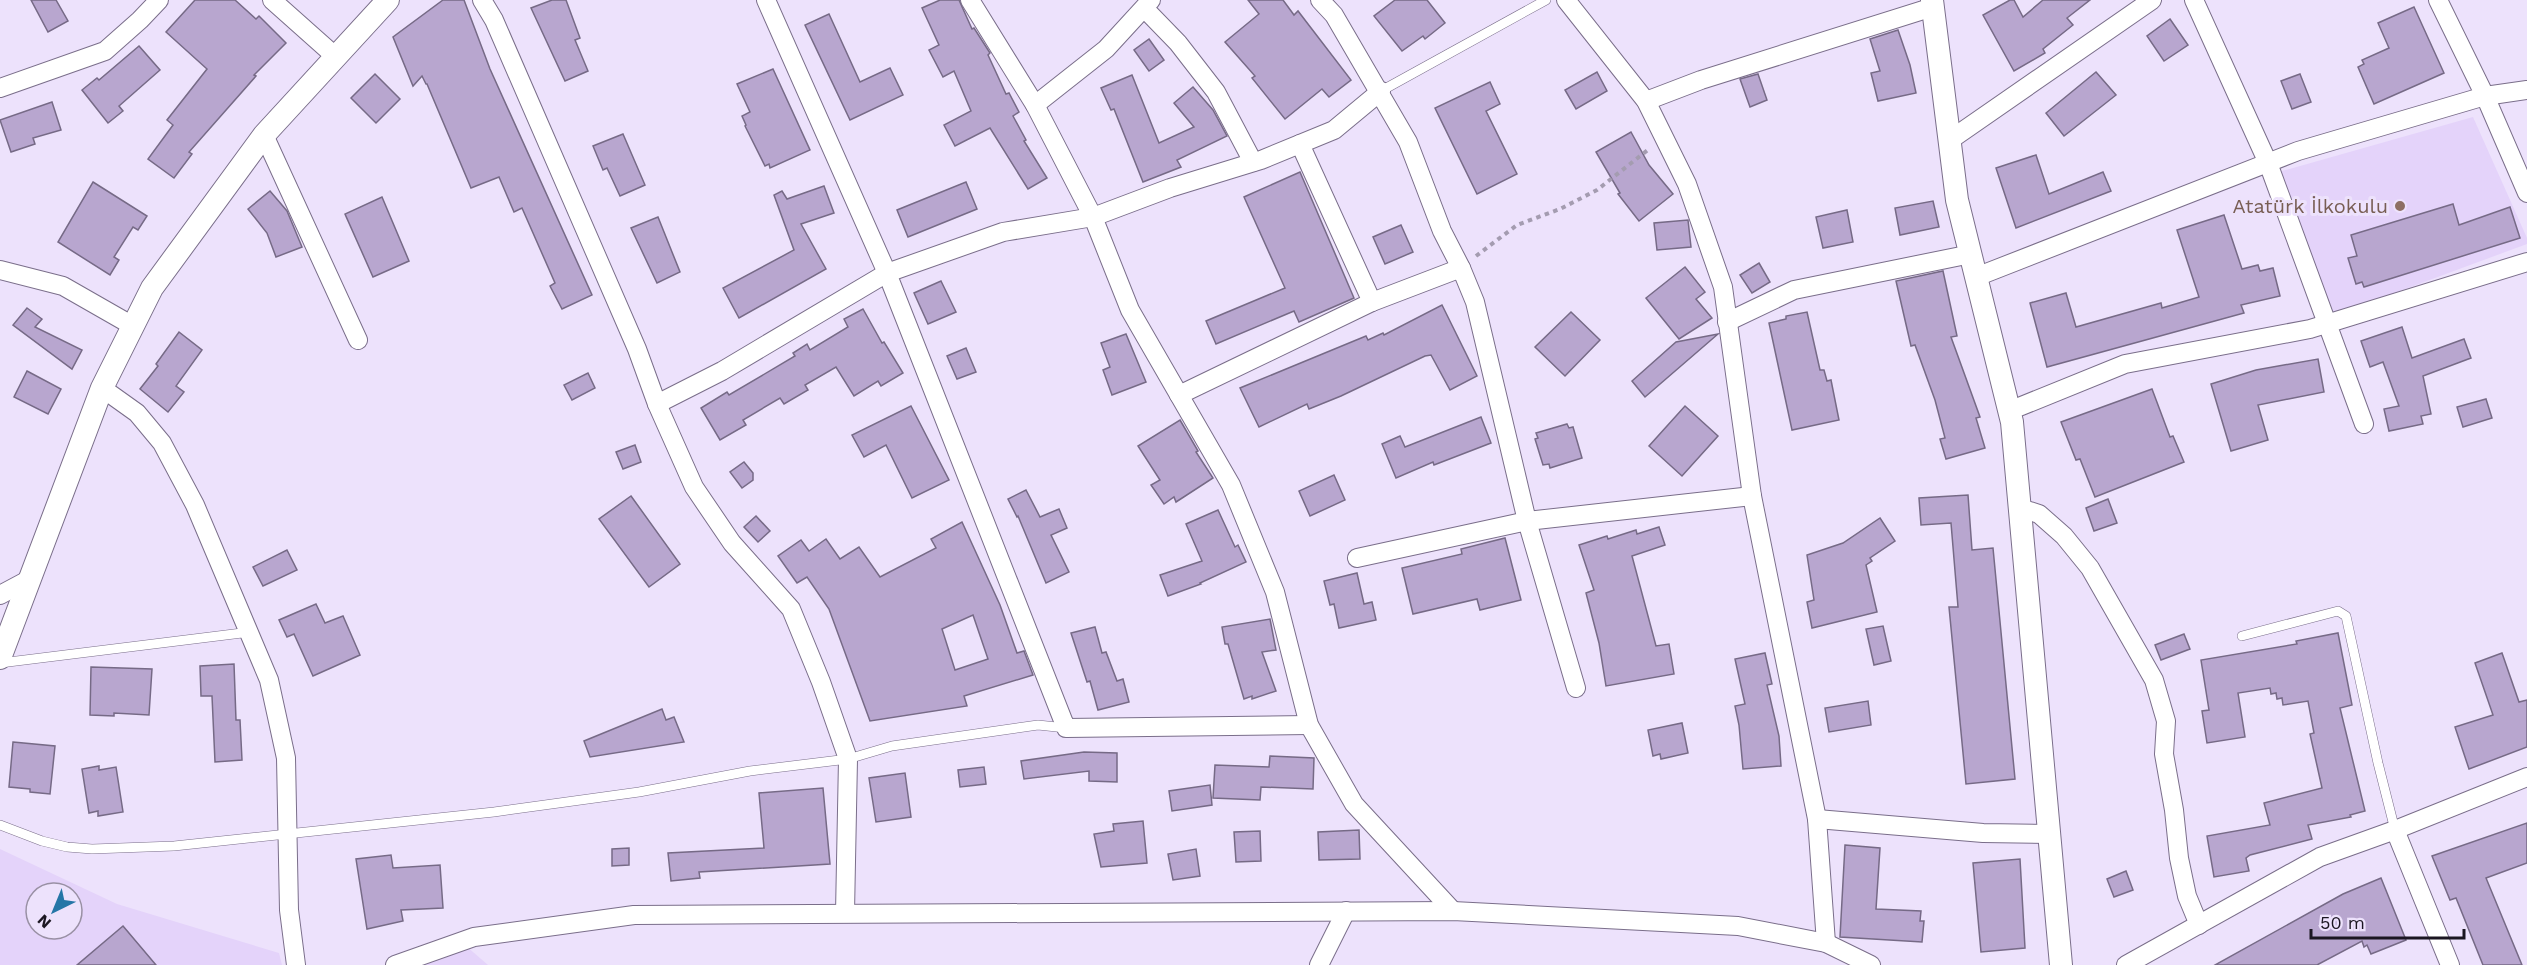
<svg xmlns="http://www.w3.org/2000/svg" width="2527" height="965" font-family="'Work Sans',sans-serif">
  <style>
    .built { fill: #e4d3fa; fill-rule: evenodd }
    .building { fill: #b8a6cf; stroke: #766a86; stroke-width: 1.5; fill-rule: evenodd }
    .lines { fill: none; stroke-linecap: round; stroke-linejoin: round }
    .service-casing { stroke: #7a6e8a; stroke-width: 10 }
    .minor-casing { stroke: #7a6e8a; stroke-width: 20 }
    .tertiary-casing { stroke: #7a6e8a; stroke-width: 24 }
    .path { stroke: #a49cb0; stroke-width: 4; stroke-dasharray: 4.5 4.5; stroke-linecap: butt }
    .service { stroke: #fff; stroke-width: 9 }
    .minor { stroke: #fff; stroke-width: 18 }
    .tertiary { stroke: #fff; stroke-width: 22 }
    .education-dot { fill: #8d6e63; stroke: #ede2fc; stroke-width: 2 }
    .labels { text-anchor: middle; stroke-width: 6; stroke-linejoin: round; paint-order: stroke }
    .education-label { font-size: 20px; fill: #785e54; stroke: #ede2fc; text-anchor: end }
  </style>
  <rect width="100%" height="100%" fill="#ede2fc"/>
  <g class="built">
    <polygon points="2473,117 2527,238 2527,244 2332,316 2275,173"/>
    <path d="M0 849 117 904 279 953 282 965H0ZM36 893H72V929H36Z"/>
    <polygon points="466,946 488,965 408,965"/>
  </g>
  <g class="building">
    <polygon points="31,0 56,0 68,21 48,32"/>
    <polygon points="195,0 235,0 256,19 259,16 286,43 254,75 256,76 189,152 192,154 174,178 148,159 173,125 167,120 207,69 166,32"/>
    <polygon points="443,0 464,0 490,69 592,295 562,309 550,286 555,283 522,208 514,212 499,177 471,188 427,84 426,84 422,76 413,86 393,37"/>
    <polygon points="552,0 566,0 580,38 575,40 588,71 565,81 531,8"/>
    <polygon points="940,0 959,0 972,29 974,28 990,53 988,55 1006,94 1009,93 1019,112 1013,116 1026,140 1024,141 1047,178 1028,189 990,128 955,146 944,125 971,111 954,71 943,77 929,50 939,45 922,8"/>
    <polygon points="1248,0 1283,0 1294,15 1298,11 1351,80 1329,97 1322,89 1285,119 1252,78 1255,76 1225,42 1259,14"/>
    <polygon points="1395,0 1427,0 1445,23 1425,39 1423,36 1402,51 1374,16"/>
    <polygon points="2010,0 2014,0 2023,17 2043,0 2090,0 2067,18 2073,25 2043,49 2045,53 2014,71 1983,15"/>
    <polygon points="2414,7 2444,73 2374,104 2358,67 2364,64 2362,60 2389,48 2378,23"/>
    <polygon points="829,14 860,82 890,68 903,95 850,120 805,25"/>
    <polygon points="2170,19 2188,45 2164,61 2147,36"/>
    <polygon points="1898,30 1910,65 1916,93 1878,101 1871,73 1880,71 1870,39"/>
    <polygon points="1149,39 1164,60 1149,71 1134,50"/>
    <polygon points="139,46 160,70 119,106 123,111 108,123 82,90 97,78 99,80"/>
    <polygon points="773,69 810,150 770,168 769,164 765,166 745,126 746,125 742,116 750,112 737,84"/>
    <polygon points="1597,72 1607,91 1576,109 1565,90"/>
    <polygon points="2096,72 2116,95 2064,136 2046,113"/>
    <polygon points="375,74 400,99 376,123 351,98"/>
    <polygon points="1758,74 1767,100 1750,107 1740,79"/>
    <polygon points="2300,74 2311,102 2292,109 2281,81"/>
    <polygon points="1132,75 1159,143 1194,127 1174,103 1193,87 1213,110 1227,136 1177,160 1181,167 1143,182 1114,109 1111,110 1101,88"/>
    <polygon points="1490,82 1500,104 1486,111 1517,174 1477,194 1435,108"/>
    <polygon points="52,102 61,130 33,138 35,144 11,152 0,120"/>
    <polygon points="1631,132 1649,165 1673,194 1639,221 1618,194 1620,193 1596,152"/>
    <polygon points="623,134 645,185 620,196 607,168 603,170 593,146"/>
    <polygon points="2036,155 2049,194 2103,172 2111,191 2016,228 1996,168"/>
    <polygon points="1300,172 1354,298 1299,322 1294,311 1216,344 1206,321 1285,288 1244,197"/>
    <polygon points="93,182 147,216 138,230 133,227 114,257 119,260 110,275 58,242"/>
    <polygon points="966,182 977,209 908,237 897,210"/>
    <polygon points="824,186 834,213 801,224 826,269 739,318 723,288 794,250 774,195 782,191 787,199"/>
    <polygon points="270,191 287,211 302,247 276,257 267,233 248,209"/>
    <polygon points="382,197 409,261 373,277 345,214"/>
    <polygon points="1933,201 1939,227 1900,235 1895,208"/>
    <polygon points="2453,204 2459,225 2510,207 2520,238 2364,287 2362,282 2356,284 2348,258 2357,256 2351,235"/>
    <polygon points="1847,210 1853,242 1823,248 1816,217"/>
    <polygon points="2224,215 2242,269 2258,265 2260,271 2273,268 2280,296 2241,305 2244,313 2047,367 2030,303 2066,293 2076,327 2161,303 2162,308 2199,297 2177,230"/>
    <polygon points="658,217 680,272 657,283 631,228"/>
    <polygon points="1688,220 1691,247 1657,250 1654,223"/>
    <polygon points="1401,225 1413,252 1385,264 1373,237"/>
    <polygon points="1759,263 1770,282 1752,293 1740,275"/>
    <polygon points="1685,267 1705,292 1696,299 1712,318 1679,339 1646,298"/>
    <polygon points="1943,271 1957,336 1951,337 1980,417 1976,418 1985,448 1946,459 1940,439 1945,438 1935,400 1915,345 1911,346 1896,281"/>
    <polygon points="941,281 956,312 928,324 914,293"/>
    <polygon points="1442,305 1477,376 1450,390 1431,355 1425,356 1341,396 1309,409 1307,404 1259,427 1240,388 1366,336 1368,340 1383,333 1384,335"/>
    <polygon points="27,308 42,319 35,327 82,350 72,369 13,325"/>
    <polygon points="863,309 882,343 884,342 903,373 881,386 878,381 854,396 836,367 805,385 808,390 784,404 780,398 743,420 746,425 720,440 701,408 727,392 729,395 795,356 793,353 807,344 810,350 848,327 844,319"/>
    <polygon points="1571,312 1600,340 1565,376 1535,347"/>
    <polygon points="1807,312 1820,370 1824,370 1827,381 1831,380 1839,420 1792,430 1769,323 1786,319 1786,316"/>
    <polygon points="2402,327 2412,358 2464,339 2471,358 2423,376 2431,414 2421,416 2423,424 2389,431 2384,409 2399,406 2383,362 2370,367 2361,341"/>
    <polygon points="179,332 202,350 176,386 184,392 168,412 140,389 158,366 156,364"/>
    <polygon points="1126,334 1146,382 1112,395 1103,370 1110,367 1101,343"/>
    <polygon points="1718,334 1645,397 1632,381 1676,342"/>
    <polygon points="966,348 976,372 957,379 947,356"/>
    <polygon points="2318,359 2324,392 2258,405 2268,440 2231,451 2211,384 2256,370"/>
    <polygon points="27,371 61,389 48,414 14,397"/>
    <polygon points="588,373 595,388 572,400 564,385"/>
    <polygon points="2152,389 2170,437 2173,436 2184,462 2095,497 2080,459 2076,460 2061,422"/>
    <polygon points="2486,399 2492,418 2463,427 2457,407"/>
    <polygon points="911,406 949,480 912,498 886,445 864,457 852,435"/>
    <polygon points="1685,406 1718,436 1682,476 1649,446"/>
    <polygon points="1481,417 1491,443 1434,465 1433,462 1396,478 1382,444 1400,436 1405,447"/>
    <polygon points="1180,420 1198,451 1196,452 1213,478 1176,502 1174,497 1164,504 1151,485 1160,480 1138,446"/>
    <polygon points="1567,424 1569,428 1573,427 1582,458 1550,468 1549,464 1543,465 1535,439 1538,438 1536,433"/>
    <polygon points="635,445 641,462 623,469 616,452"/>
    <polygon points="744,462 753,473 753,480 742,488 730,472"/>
    <polygon points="1334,475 1345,500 1310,516 1299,491"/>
    <polygon points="1026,490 1040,517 1059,509 1067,528 1051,535 1069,572 1046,583 1018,516 1017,517 1008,499"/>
    <polygon points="1968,495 1972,550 1993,548 2015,779 1966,784 1949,607 1958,607 1951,523 1921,525 1919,498"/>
    <polygon points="631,496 680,564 649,587 599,519"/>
    <polygon points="2108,499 2117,523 2094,531 2086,508"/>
    <polygon points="1218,510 1235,547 1238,545 1246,562 1200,583 1201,584 1168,596 1160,575 1202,561 1186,524"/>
    <polygon points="756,516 770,531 758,542 744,527"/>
    <polygon points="1880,518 1895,541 1870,558 1872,561 1866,565 1877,612 1812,628 1807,602 1814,600 1807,555 1843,543"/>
    <path d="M962 522 1000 605 1017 653 1024 651 1033 675 964 696 967 706 870 721 829 609 807 577 797 583 778 556 801 540 809 551 826 539 840 559 859 547 880 577 936 548 931 539ZM973 615 988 659 955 670 942 629Z"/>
    <polygon points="1659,527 1665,545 1632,556 1656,646 1669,644 1674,674 1606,686 1599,643 1586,593 1594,590 1579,545 1607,536 1608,539 1636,530 1637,534"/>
    <polygon points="1505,538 1521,600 1480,610 1477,599 1413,614 1402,568 1462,554 1461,549"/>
    <polygon points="287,550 297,570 263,586 253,567"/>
    <polygon points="1357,573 1364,604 1372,602 1376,620 1339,628 1334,604 1330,605 1324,581"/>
    <polygon points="316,604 325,623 343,616 360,655 313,676 294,634 287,637 279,620"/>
    <polygon points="1270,619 1276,650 1262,652 1276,691 1252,699 1252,696 1244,699 1228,644 1225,644 1222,627"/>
    <polygon points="1883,626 1891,661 1874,665 1866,629"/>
    <polygon points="1095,627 1102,653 1106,652 1117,681 1123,679 1129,702 1098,710 1090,681 1087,682 1071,633"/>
    <polygon points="2338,633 2352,705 2340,708 2365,811 2350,815 2351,817 2308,825 2312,839 2250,855 2246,858 2249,871 2214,877 2207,836 2270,825 2264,803 2322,788 2310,734 2314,733 2308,701 2283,705 2282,698 2277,699 2276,693 2271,694 2270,688 2238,693 2245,737 2207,743 2202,711 2209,710 2201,660 2297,644 2296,641"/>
    <polygon points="2184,634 2190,649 2161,660 2155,645"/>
    <polygon points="1765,653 1772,684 1767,685 1779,736 1781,766 1743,769 1739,725 1735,706 1745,704 1735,659"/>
    <polygon points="2502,653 2519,702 2527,700 2527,747 2469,769 2455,727 2493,715 2475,663"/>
    <polygon points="234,664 236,720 240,720 242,760 215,762 212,696 201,696 200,666"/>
    <polygon points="91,667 152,669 149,715 114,713 114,716 90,715"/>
    <polygon points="1868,701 1871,725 1829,732 1825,708"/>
    <polygon points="662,709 666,720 674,717 684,742 590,757 584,741"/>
    <polygon points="1682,723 1688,753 1661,759 1660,754 1653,756 1648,730"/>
    <polygon points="13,742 55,746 50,794 30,792 30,789 9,787"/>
    <polygon points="1084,752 1117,753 1117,782 1089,781 1089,771 1024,779 1021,761"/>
    <polygon points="1270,756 1314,758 1313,789 1261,787 1260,800 1213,798 1215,765 1269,767"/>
    <polygon points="99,766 99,770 116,767 123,812 98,816 98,811 89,813 82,769"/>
    <polygon points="984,767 986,784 960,787 958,770"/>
    <polygon points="905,773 911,817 876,822 869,778"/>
    <polygon points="1210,785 1212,805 1172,811 1169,791"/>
    <polygon points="823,788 830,864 699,872 700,878 671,881 668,853 764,848 759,793"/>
    <polygon points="1143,821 1147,863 1101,867 1094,834 1114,831 1113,824"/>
    <polygon points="2527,823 2527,863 2486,878 2522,965 2483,965 2456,898 2450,900 2432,856"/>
    <polygon points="1359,830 1360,859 1319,860 1318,832"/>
    <polygon points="1260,831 1261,861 1236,862 1234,832"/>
    <polygon points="1845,845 1880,848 1876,909 1921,911 1920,921 1924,921 1922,942 1840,937"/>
    <polygon points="629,848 629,865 612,866 612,849"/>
    <polygon points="1196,849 1200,876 1173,880 1168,854"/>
    <polygon points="391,855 393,868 440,865 443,908 401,910 403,921 367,929 356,859"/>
    <polygon points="2020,859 2025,948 1981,952 1973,863"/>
    <polygon points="2126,871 2133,890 2114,897 2107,879"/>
    <polygon points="2381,878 2406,940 2371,954 2367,945 2364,947 2362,941 2317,965 2215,965 2343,894"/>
    <polygon points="123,926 156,965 77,965"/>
  </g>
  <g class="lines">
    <defs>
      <g id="service">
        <polyline points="1381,91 1546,0"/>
        <polyline points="2242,636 2338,611 2346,616 2378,763 2395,830"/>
        <polyline points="0,663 250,632"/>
        <polyline points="0,825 42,841 67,847 92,849 174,846 494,812 639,792 750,771 848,759 892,746 1038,725 1066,728"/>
      </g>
      <g id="minor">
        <polyline points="272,0 336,57"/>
        <polyline points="482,0 494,20 637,349 657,404 694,487 732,543 791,609 821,682 848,759 845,913"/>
        <polyline points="766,0 887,273 1066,728 1309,725"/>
        <polyline points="970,0 1035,105 1093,217 1130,310 1231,485 1275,592 1309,725 1354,804 1453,911"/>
        <polyline points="1320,0 1334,15 1408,142 1442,231 1461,268"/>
        <polyline points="1566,0 1646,101 1687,184 1723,287 1752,496 1817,819 1826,943"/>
        <polyline points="2194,0 2268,163 2364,424"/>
        <polyline points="2438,0 2485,96 2527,193"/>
        <polyline points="1145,9 1178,43 1216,92 1253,162"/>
        <polyline points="0,88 105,51 140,20 159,0"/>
        <polyline points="1646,101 1701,80 1933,7"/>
        <polyline points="1035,105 1106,49 1151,0"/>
        <polyline points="264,135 358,340"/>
        <polyline points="1950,140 2152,0"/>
        <polyline points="1300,144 1372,302"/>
        <polyline points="0,270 63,286 133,326"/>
        <polyline points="1976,277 2298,151 2485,96 2527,90"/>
        <polyline points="1727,322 1794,290 1971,254"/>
        <polyline points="102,388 137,413 162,443 195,505 269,680 286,758 289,910 296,965"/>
        <polyline points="1179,395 1372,302 1461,268 1475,302 1527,521 1576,688"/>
        <polyline points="657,404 722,371 887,273 1003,232 1093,217 1170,188 1261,160 1334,130 1381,91"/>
        <polyline points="2009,411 2125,364 2310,329 2527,262"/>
        <polyline points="2020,508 2039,514 2064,536 2090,568 2154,680 2166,721 2164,754 2174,810 2179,858 2187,896 2199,925"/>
        <polyline points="1357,558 1527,521 1752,496"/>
        <polyline points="0,595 30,579"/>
        <polyline points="1817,819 1983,833 2049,834"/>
        <polyline points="2395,830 2450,965"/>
        <polyline points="395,965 474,937 634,915 1453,911 1738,926 1826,943 1871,965"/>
        <polyline points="1319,965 1346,911"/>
        <polyline points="2126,965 2320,857 2395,830 2527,777"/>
      </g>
      <g id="tertiary">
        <polyline points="1932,0 1957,200 2012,422 2061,965"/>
        <polyline points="0,658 102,388 152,288 264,135 388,0"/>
      </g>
    </defs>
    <use href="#service" class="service-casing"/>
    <use href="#minor" class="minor-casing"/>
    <use href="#tertiary" class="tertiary-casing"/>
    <polyline class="path" points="1476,256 1517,225 1560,209 1597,190 1649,149"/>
    <use href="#service" class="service"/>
    <use href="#minor" class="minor"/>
    <use href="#tertiary" class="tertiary"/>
  </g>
  <circle class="education-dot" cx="2400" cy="206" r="6"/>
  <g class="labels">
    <g class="education-label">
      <text x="2388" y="213">Atatürk İlkokulu</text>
    </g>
  </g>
  <g transform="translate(54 911) rotate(223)"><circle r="28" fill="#ede2fc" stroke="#9990a4" stroke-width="1.5"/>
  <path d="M0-4.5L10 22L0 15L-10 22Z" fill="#2576a7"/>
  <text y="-9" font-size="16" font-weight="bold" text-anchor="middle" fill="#1b1621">N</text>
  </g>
  <path d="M2311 929v9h153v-9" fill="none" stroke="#1b1621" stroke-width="3"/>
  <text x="2320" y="929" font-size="18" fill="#1b1621" stroke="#ede2fc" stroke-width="4.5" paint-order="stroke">50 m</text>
</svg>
